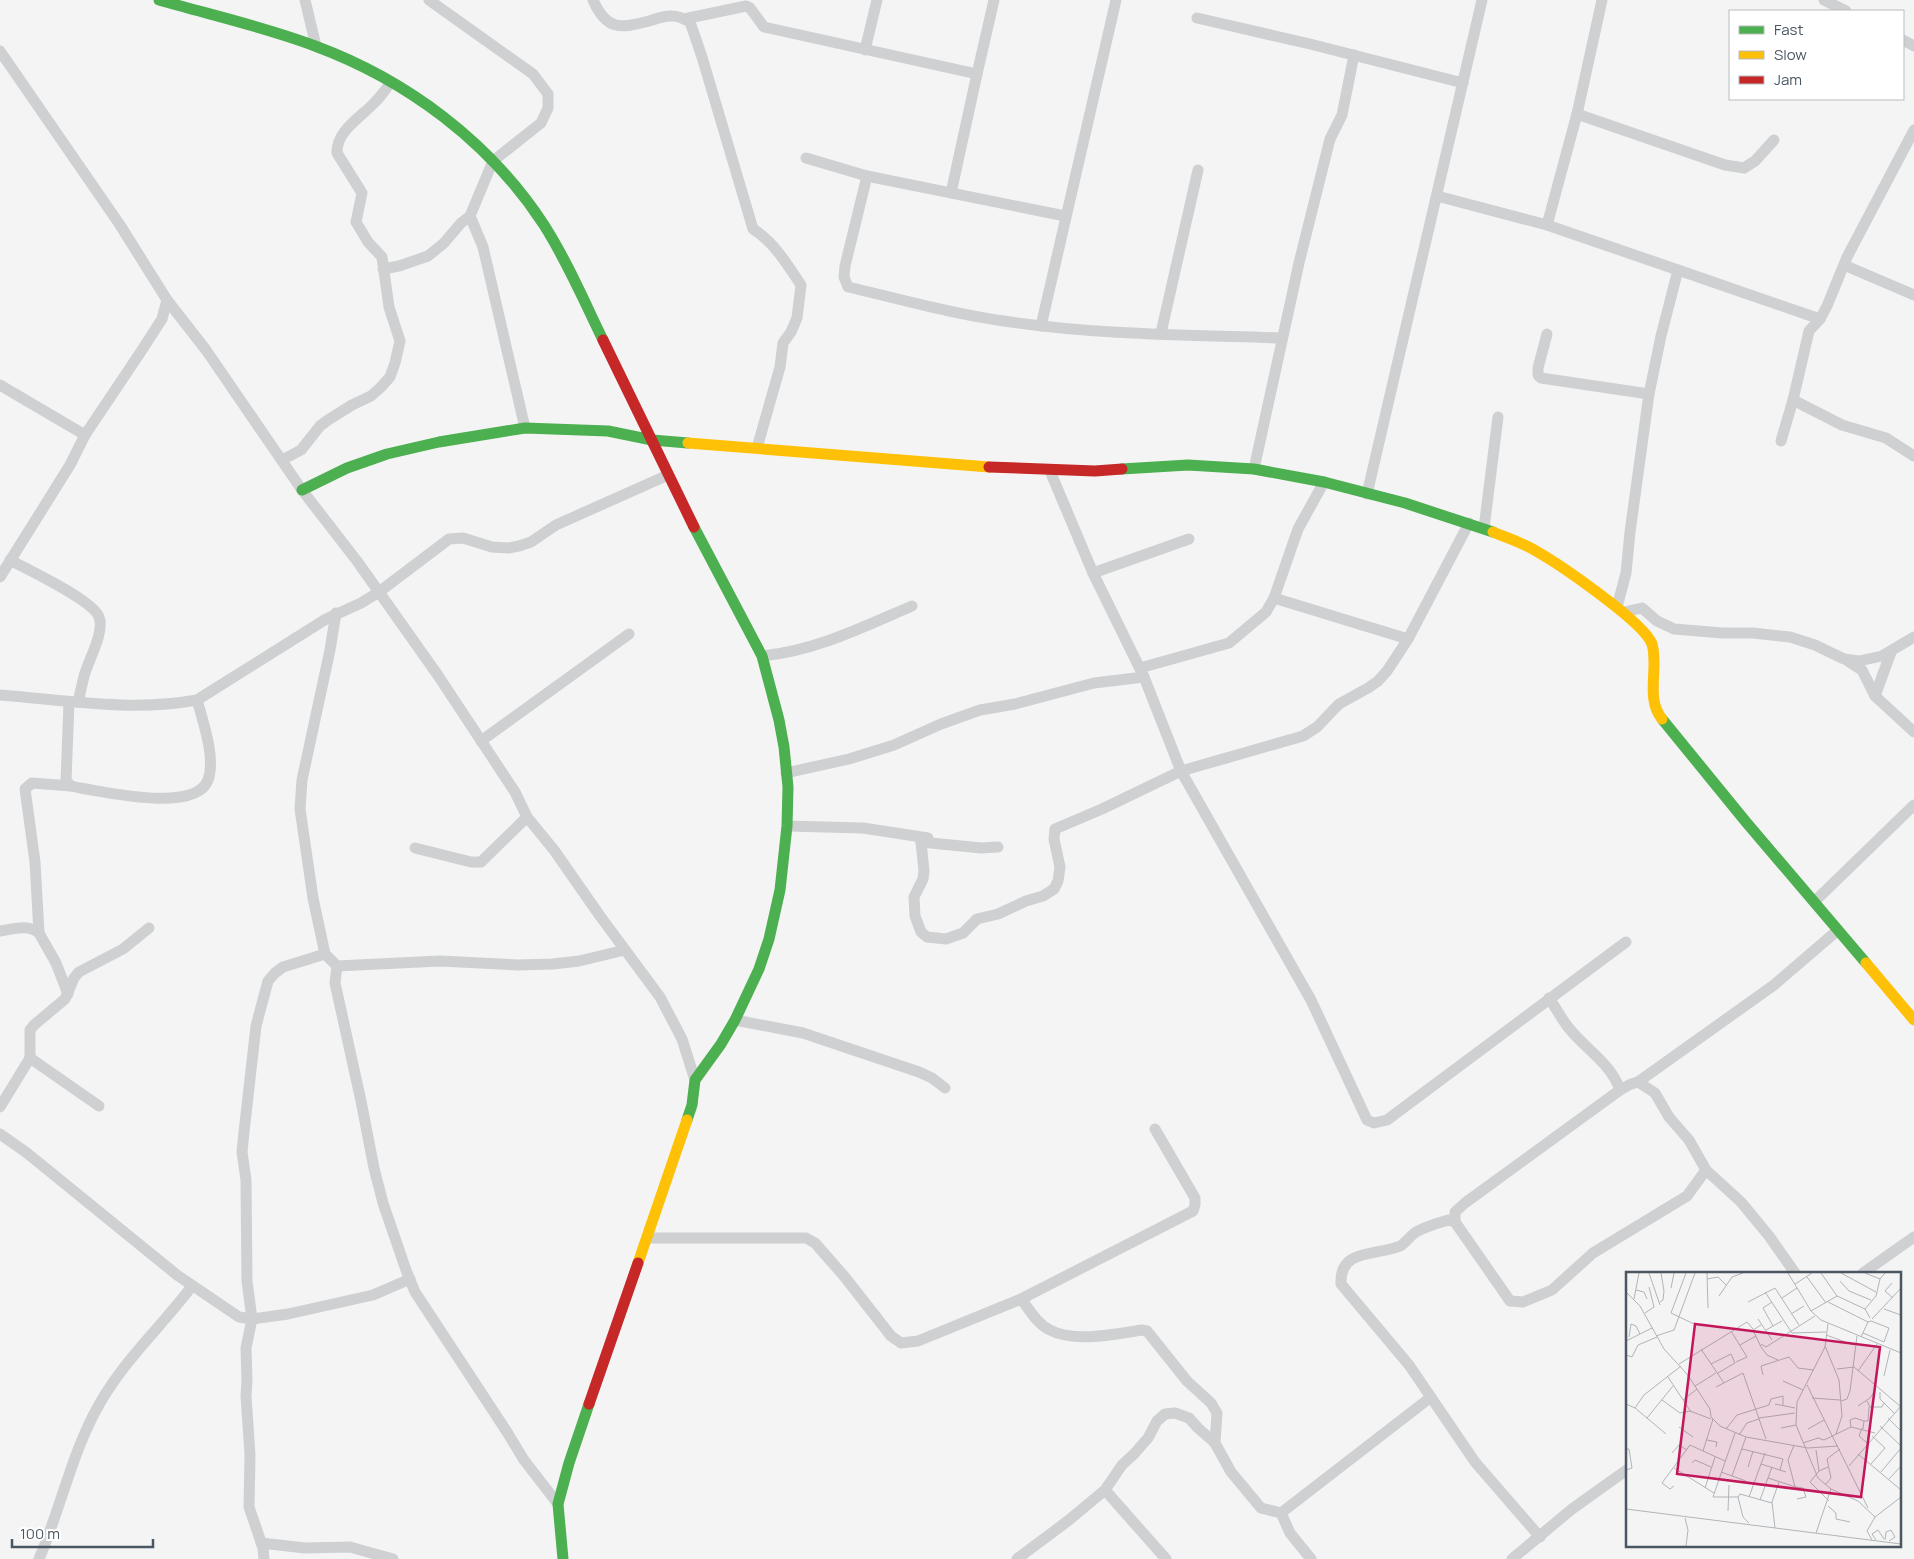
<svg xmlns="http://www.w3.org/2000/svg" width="1914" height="1559" font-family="Manrope,sans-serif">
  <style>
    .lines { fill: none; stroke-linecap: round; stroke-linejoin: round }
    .street { stroke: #ced0d2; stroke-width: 11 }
    .fast { stroke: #4caf50; stroke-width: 11 }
    .slow { stroke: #ffc107; stroke-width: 11 }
    .jam { stroke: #c62828; stroke-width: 11 }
    .inset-road { fill: none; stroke: #b0b5b9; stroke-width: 1 }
    .view { fill: #c2185b; fill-opacity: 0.15; stroke: #c2185b; stroke-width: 2.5 }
    .inset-edge { fill: none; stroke: #4a5661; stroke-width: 2.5 }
  </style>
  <rect width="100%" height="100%" fill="#f4f4f4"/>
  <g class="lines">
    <g class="street">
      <polyline points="305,0 316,46"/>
      <path d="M593 0C606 30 620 29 649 21 657 19 664 15 672 16 678 16 685 19 690 22L702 57 753 229C774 242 787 264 801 285L797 318 791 332 783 343 780 367 757 448"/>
      <polyline points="1824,0 1846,11"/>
      <polyline points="1197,18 1310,44 1463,83"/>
      <polyline points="684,19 746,6 750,8 764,27 977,74 951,193"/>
      <polyline points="1903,40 1914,46"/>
      <polyline points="865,50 877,0"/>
      <polyline points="0,51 120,225 167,300 206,350 302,490 357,561 437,674 515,792 527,817 554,850 600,916 660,997 682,1039 695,1080"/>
      <polyline points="977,74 994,0"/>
      <polyline points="1577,114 1725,165 1744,168 1755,161 1774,140"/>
      <polyline points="806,158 867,176 1065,216"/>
      <path d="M867 176 845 266 844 277 848 287C900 299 952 314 1004 321 1094 335 1191 335 1282 338"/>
      <polyline points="1437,196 1547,225 1678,270"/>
      <polyline points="470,216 483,247 525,428"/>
      <polyline points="1547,225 1577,114 1602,0"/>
      <polyline points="1844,265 1914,295"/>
      <polyline points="383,269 399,266 428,256 444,243 461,223 470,216 493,161 541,123 548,108 548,94 533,74 429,0"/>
      <polyline points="1041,326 1116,0"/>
      <polyline points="1161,333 1198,170"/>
      <polyline points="1547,334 1538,368 1538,375 1541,378 1649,394"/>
      <polyline points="0,385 85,435"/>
      <polyline points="1793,400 1842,425 1886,438 1914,456"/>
      <polyline points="1781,441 1793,400 1809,331 1820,319"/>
      <path d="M282 460 301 450 320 426 328 420 352 405 371 396 380 388 390 377 395 363 400 341 389 307 382 257 368 242 356 222 362 193 337 153C336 130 363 116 376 101 382 95 386 89 391 82"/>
      <polyline points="1254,469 1299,263 1330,139 1342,115 1354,55"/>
      <polyline points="1050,471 1093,573 1144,677 1181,771 1311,1000 1367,1120 1374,1123 1387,1120 1626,942"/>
      <polyline points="1367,494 1482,0"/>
      <polyline points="1484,528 1498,417"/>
      <path d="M10 560C28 570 93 600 99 617 105 632 88 661 84 676 82 685 80 694 78 702"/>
      <polyline points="1093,573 1189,539"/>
      <polyline points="0,577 70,465 85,435 140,353 162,319 167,300"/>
      <polyline points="1274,598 1408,639"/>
      <polyline points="1617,607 1626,573 1630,532 1649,394 1661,336 1678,270 1820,319 1827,306 1847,257 1914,130"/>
      <polyline points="1624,612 1642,608 1657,621 1674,629 1722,633 1753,633 1790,637 1815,645 1844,659 1859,661 1882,656 1914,637"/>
      <polyline points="336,613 330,650 302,780 300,809 313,898 325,954 337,966 335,983 361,1101 374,1168 383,1203 406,1270 415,1292 507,1432 524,1460 558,1504"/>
      <path d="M762 656C815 651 863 627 912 606"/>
      <polyline points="1848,661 1862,670 1875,696 1914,732"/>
      <polyline points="1140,668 1229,643 1266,612 1274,598 1298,529 1324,482"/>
      <path d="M0 695C65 700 132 712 197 700L326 619 361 603 379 592 449 539 463 538 492 547 508 548 519 546 531 542 556 525 668 475"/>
      <polyline points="1875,696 1891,652"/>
      <path d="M69 703 66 781 71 786 80 788C106 792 196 813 208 780 216 758 203 722 197 700"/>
      <polyline points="481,741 629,634"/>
      <polyline points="786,773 849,759 894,745 941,724 980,710 1015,704 1094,683 1144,677"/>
      <polyline points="787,826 863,828 928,838 921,842 981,848 998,847"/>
      <polyline points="921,842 924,871 923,879 914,897 915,916 921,932 927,937 946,939 963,933 977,919 998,914 1026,901 1043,896 1054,889 1058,881 1060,867 1054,839 1055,829 1102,809 1181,771 1303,736 1317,727 1339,704 1368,688 1378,681 1387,671 1408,639 1469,523"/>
      <polyline points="415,848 471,862 481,862 527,817"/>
      <polyline points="1814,902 1914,805"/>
      <path d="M0 931C13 929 28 924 39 933L56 963 68 994"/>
      <polyline points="39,933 35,862 25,789 32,783 71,786"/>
      <polyline points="337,966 440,961 518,965 553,964 579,961 625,950"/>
      <path d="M1549 998C1556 1008 1561 1018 1568 1027 1585 1049 1611 1063 1620 1090L1631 1084 1638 1082 1655 1093 1669 1117 1689 1140 1706 1170 1741 1202 1769 1236 1795 1273"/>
      <polyline points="735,1020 803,1033 919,1072 932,1078 945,1088"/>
      <polyline points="30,1058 99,1106"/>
      <polyline points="1638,1082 1774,985 1838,930"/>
      <polyline points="1620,1090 1465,1203 1455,1212 1455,1222 1510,1301 1523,1302 1552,1290 1593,1253 1687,1196 1706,1170"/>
      <polyline points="0,1107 30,1058 30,1030 34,1025 65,999 74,978 79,972 123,949 149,928"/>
      <polyline points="0,1134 27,1153 177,1275 239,1317 252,1319 288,1314 373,1295 410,1279"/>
      <path d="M1455 1222 1448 1220C1438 1223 1427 1226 1418 1231 1411 1234 1407 1242 1400 1246 1377 1256 1339 1248 1341 1284L1409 1365 1475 1462 1540 1537"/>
      <polyline points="647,1238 806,1238 815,1243 844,1276 891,1336 901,1343 918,1341 1021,1299 1193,1211 1195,1205 1195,1198 1155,1129"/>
      <polyline points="1863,1273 1914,1237"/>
      <path d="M1021 1299C1029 1309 1037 1324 1050 1330 1074 1343 1116 1334 1142 1330L1147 1331 1187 1381 1211 1403 1217 1413 1215 1443 1231 1472 1261 1508 1281 1513 1290 1533 1311 1559"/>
      <polyline points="1105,1490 1166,1559"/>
      <polyline points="1281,1513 1431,1397"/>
      <polyline points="261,1543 305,1548 350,1547 393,1559"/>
      <path d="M39 1559C61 1508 72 1451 100 1403 125 1359 162 1326 192 1286"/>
      <polyline points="264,1559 263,1548 249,1507 250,1455 246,1396 247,1381 246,1348 252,1319 247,1281 246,1180 242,1152 244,1132 256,1026 268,981 275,973 283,967 325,954"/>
      <polyline points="1017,1559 1069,1520 1105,1490 1122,1465 1134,1454 1148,1438 1157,1421 1165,1414 1175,1413 1189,1418 1198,1428 1215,1443"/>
      <polyline points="1512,1559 1572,1509 1628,1469"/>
    </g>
    <g class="fast">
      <path d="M159 0C211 15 265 27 315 46 407 80 490 142 544 225 567 261 584 301 603 340"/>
      <polyline points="1122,469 1188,465 1254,469 1324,482 1405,503 1493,532"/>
      <polyline points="302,490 347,468 387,454 439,442 525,428 608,431 652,440 688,443"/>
      <polyline points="1662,719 1746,822 1866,963"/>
      <polyline points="687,1120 692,1105 695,1080 721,1044 735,1020 759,969 769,939 780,890 787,826 788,787 784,747 779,720 762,656 694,527"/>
      <polyline points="563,1559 558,1504 569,1463 589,1404"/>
    </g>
    <g class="slow">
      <polyline points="688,443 989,467"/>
      <path d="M1493 532C1507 538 1523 543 1536 551 1559 564 1644 622 1652 644 1659 668 1645 698 1662 719"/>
      <polyline points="1866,963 1914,1020"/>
      <polyline points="638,1263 687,1120"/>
    </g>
    <g class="jam">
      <polyline points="603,340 694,527"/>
      <polyline points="989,467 1095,471 1122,469"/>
      <polyline points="589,1404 638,1263"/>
    </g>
  </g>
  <g transform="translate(1626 1272)">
    <rect width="275" height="275" fill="#f4f4f4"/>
    <path class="inset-road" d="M23 1 34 33M60 1 45 41 68 52M81 1 82 36M162 1 185 39 195 48 275 81M195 1 211 24 239 37 244 46M215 1 250 20M239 1 254 7M181 5 200 31M81 7 92 5 100 13M214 9 223 19 245 28M266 11 259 19 267 26M169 12 186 1M45 16 48 1M10 18 18 20 21 27M0 20 14 34 38 77 61 102 84 137 85 145 94 154 120 165 182 176 212 174M139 20 166 61 200 60M93 24 106 5 117 1M156 26 171 16M8 27 13 1M34 30 37 28 38 19 35 1M122 30 149 16 173 53M146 30 137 36 147 54M202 30 242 50M239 37 250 24 254 7 259 1M258 37 275 43M185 39 211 24M19 41 28 35 23 15M165 42 178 34M132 47 146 68M246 47 275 16M202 52 199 75 171 130 170 153 192 206 205 217 232 229 249 245 241 259 246 268M135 53 127 58 135 75 141 83 152 88M140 58 156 49M105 59 121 85 110 90M200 63 228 73M30 64 48 58 69 1M3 65 5 52 10 54 14 62M235 65 242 50 245 49 263 56 258 70 237 61M0 69 26 56M135 72 140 75 189 44M114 73 130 64M199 74 213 108 216 144 210 162M75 77 98 111M0 83 6 85 12 73 31 65M53 92 121 50 127 57M85 92 105 82 109 91 92 101M211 97 228 95 274 134M232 99 251 72M137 103 135 94 163 85 172 96 188 98M258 104 264 78M42 105 65 140M157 109 177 118M181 113 242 236M69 114 90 101M90 115 117 101 140 167M254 120V127L268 141M186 126 214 128M36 128 54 141 64 139 85 147M57 128 71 117M215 129 221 127 224 119 231 64M241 129 244 135H256L258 131M0 132 9 136 18 123 55 94M149 132 169 136M232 134 244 126 250 117M9 136 40 162M21 146 47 114M133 146 169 141M262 146 275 159M238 149H242L243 135M254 154 275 174M53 155 67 165M225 155 224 148 229 146 238 149 237 157M155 156 170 153M236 156 233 164 241 171M100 157 111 143 143 133 145 127 157 124V133M182 157 198 148M109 161 87 225H112L114 222 146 231M113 163 121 151 133 147M81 168 91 170 90 175M177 171 192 166 198 168 225 155 249 161M168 173 162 188 169 215 177 216 180 225 171 227M0 177H3L6 196 0 198M116 177 157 187 154 198M190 178 193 199M77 179 99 189M46 181 53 173 61 178M232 182 275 218M66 191 69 188 85 195M135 192 160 200M245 192 259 176 246 164M223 194 275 134M122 195 127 179M146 195 142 206 170 215M202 195 193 199 184 210 203 229M48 196 88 221M95 200 120 209M255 200 275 176M106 204 120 165M263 207 275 194M199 213 205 206 201 187 214 177M48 214 44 217 36 211 64 173 77 179 87 147M79 216 89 185M112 225 117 245 123 251M123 225 139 181M134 228 142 206M202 234 210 241V247L224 250M0 237 275 272M102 239 103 213M249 245 275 225M59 246 62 258 60 274M149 256 146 230 153 210M190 261 205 217M250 268 246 262 252 258 258 267M259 268 260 260 265 258 269 265 263 269"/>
    <path class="view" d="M69 52 254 75 235 225 51 202Z"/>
    <rect width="275" height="275" class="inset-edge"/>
  </g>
  <rect x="1729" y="10" width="175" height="90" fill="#ffffff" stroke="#b7bbc0"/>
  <rect x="1739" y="26" width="25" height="8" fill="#4caf50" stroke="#b7bbc0"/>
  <text x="1774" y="35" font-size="15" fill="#4a5661">Fast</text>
  <rect x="1739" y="51" width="25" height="8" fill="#ffc107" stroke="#b7bbc0"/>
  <text x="1774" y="60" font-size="15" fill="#4a5661">Slow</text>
  <rect x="1739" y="76" width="25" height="8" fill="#c62828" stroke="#b7bbc0"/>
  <text x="1774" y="85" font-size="15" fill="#4a5661">Jam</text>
  <path d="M12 1539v8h141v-8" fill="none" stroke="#4a5661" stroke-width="2.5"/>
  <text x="20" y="1539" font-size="15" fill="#4a5661" stroke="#ffffff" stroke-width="4" paint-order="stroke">100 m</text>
</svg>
